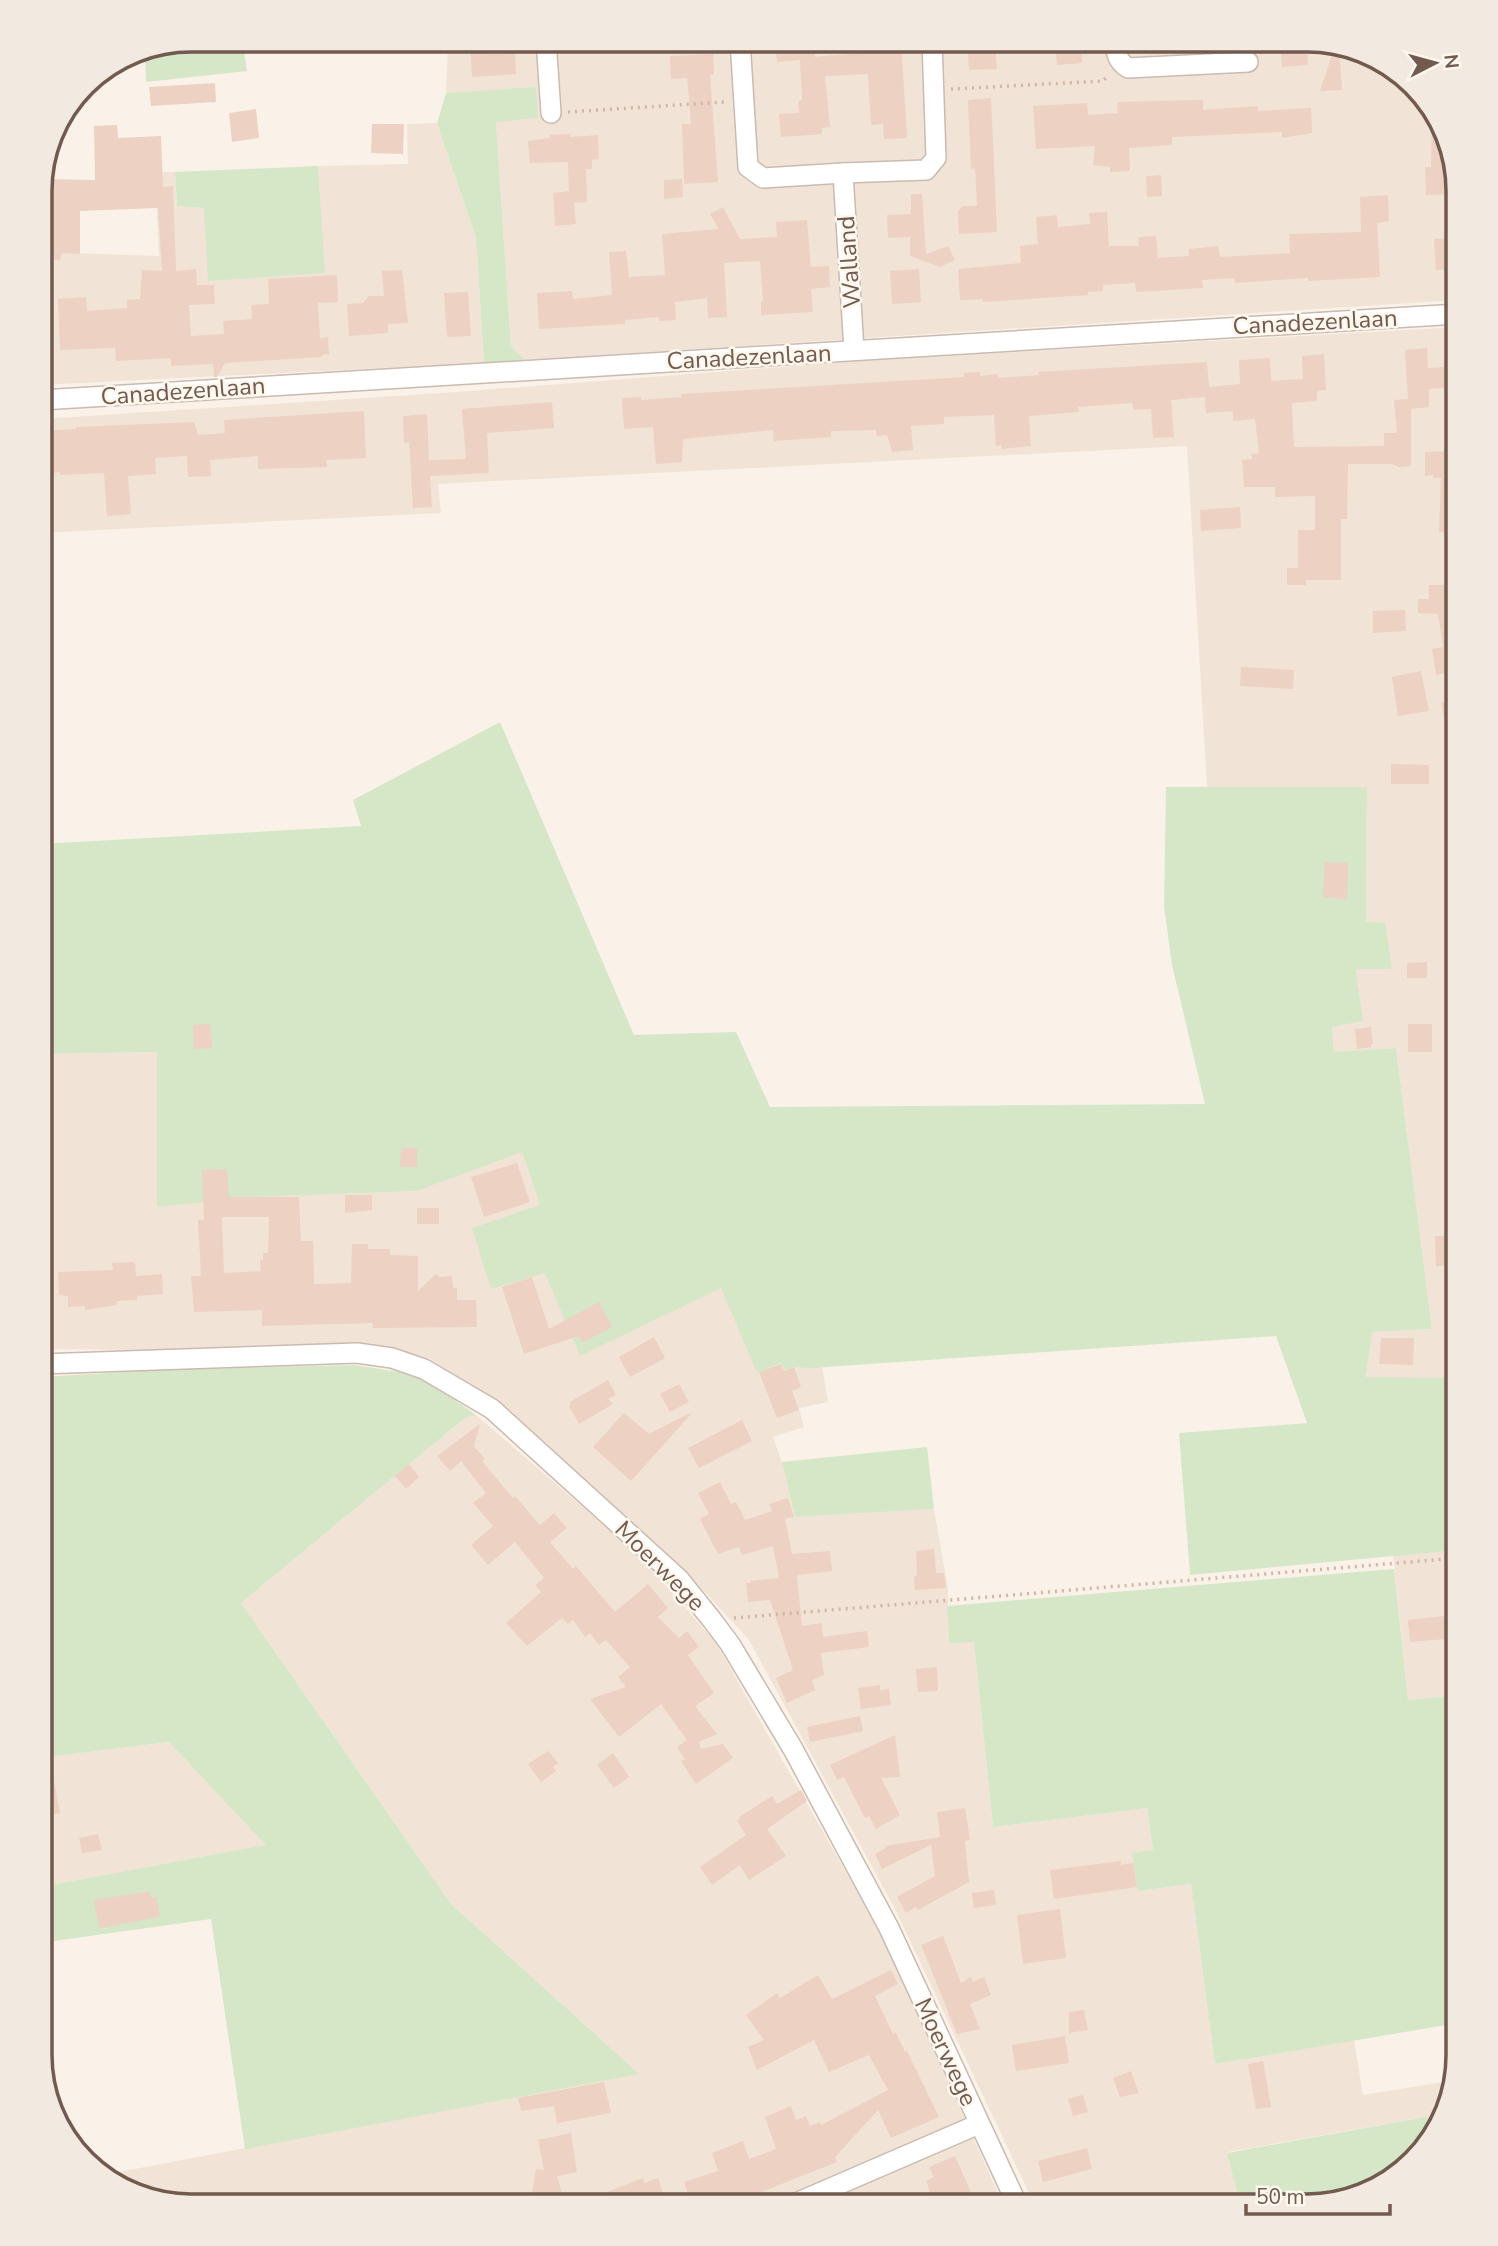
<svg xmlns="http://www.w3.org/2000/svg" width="1498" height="2246" font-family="'Nunito Sans',sans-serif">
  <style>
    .residential { fill: #f1e4d7 }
    .green { fill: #d5e7c7 }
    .building { fill: #edd1c2; fill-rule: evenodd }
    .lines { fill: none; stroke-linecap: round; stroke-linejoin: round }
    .street-casing { stroke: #cbbaaf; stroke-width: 22 }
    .path { stroke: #d2b5a5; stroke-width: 3.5; stroke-dasharray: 2 5; stroke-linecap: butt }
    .street { stroke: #fff; stroke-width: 19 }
    .labels { text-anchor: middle; stroke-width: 5; stroke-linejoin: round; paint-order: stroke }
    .street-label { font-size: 24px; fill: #725a4e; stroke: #fdf7ee }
    .rim { fill: none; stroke: #725a4e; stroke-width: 3.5 }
  </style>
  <rect width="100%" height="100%" fill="#faf2e8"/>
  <g class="residential">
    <polygon points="448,40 1316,41 1382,61 1438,116 1458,192 1458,300 525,360 511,346 496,121 536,88 446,93"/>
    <polygon points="437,123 476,238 484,363 41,385 41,252 159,256 155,172 175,172 177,206 204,207 324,273 318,166 408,164 407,124"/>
    <polygon points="1458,327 1458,1378 1366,1378 1372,1332 1432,1329 1396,1048 1334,1053 1332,1026 1363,1021 1356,969 1392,969 1366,923 1367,788 1207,788 1187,446 438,484 441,513 41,533 41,419 456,392 859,361"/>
    <polygon points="157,1052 157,1207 246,1197 417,1191 522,1151 540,1205 545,1273 722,1288 757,1373 782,1363 785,1370 794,1367 822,1367 828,1402 799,1408 804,1427 773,1437 782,1462 795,1517 934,1509 948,1589 949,1643 974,1641 993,1827 1147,1808 1153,1851 1138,1891 1191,1884 1215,2064 1354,2040 1363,2095 1444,2082 1446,2097 1442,2114 1228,2152 1241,2206 1035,2206 896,1911 749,1640 681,1566 492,1397 430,1359 398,1349 349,1345 142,1350 40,1349 40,1054"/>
    <polygon points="476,1415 643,1559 716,1643 881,1934 1004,2206 182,2205 108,2180 103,2175 638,2074 451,1904 241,1603 465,1418"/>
    <polygon points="1458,1550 1458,1695 1408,1700 1393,1555"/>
    <polygon points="169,1742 267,1845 40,1887 40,1758"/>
  </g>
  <g class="green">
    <polygon points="192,40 242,40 247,71 146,82 145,50"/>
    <polygon points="536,87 538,118 496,122 511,346 525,360 484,363 476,238 437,123 446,93"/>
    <polygon points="318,166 325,273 208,281 204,208 177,206 175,172"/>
    <polygon points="500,722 634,1035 736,1032 770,1107 1205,1104 1172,965 1164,906 1166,787 1367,787 1366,922 1385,923 1392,969 1356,969 1363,1021 1332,1027 1334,1052 1396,1048 1432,1329 1372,1332 1366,1377 1458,1378 1458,1550 1190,1575 1179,1433 1307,1423 1276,1336 812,1368 794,1367 785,1370 781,1363 757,1373 721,1288 580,1356 545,1273 491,1289 472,1228 540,1205 522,1152 417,1191 254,1197 157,1207 157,1052 40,1054 40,844 361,826 353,800"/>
    <polygon points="354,1365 400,1372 429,1382 476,1415 465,1418 241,1603 451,1904 639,2074 245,2149 211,1919 40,1943 40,1887 266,1845 169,1742 40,1758 40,1377 159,1370"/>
    <polygon points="927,1447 934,1509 795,1517 782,1462"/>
    <polygon points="1394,1569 1408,1700 1458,1695 1458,2023 1215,2064 1191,1884 1138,1891 1132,1853 1153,1850 1147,1808 993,1827 974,1642 949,1643 947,1606"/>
    <polygon points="1442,2114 1437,2130 1382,2186 1307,2206 1241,2206 1227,2153"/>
  </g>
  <g class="building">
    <polygon points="494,40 495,54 515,52 516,74 472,77 470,41"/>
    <polygon points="775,40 814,40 815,57 869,52 869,40 901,40 907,138 884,139 883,124 871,125 868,74 825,76 830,127 822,128 822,134 781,137 779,114 799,113 798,101 802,100 800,60 777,62"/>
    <polygon points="967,40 990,40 991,45 995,45 997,69 969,70"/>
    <polygon points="1055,40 1081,40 1082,63 1057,65"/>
    <polygon points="1280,41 1307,41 1308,65 1282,67"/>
    <polygon points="1335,46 1339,48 1342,90 1320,91"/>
    <polygon points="713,54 714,75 710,75 718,182 684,184 682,124 691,124 688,87 687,78 671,79 670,56"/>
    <polygon points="215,83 216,102 151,106 149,87"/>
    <polygon points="991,98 997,232 959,234 958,211 963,206 977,206 975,168 971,169 968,100"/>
    <polygon points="1203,100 1203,110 1258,106 1258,111 1311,108 1312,133 1282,138 1282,132 1172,137 1172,145 1129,148 1130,171 1110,172 1110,167 1093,165 1095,146 1036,149 1033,106 1087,103 1088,115 1118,113 1117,102"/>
    <polygon points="256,109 259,138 232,142 229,113"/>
    <polygon points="1432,110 1438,116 1458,194 1426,195 1425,167 1431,167"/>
    <polygon points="372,124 404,124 403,154 371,153"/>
    <polygon points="117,125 118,138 161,136 163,187 173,186 176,271 196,269 197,285 214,285 215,304 189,305 191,336 224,334 223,321 252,319 251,305 269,304 268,279 337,275 338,302 318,303 320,338 328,337 329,354 322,355 322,357 225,363 217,377 214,377 213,364 171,366 171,358 116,361 115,348 60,350 58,299 86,297 87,311 127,308 127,300 140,299 142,270 162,271 158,208 80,211 80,254 62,253 60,260 44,259 42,179 95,180 94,126"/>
    <polygon points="570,134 570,137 598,135 599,159 592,160 592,169 586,169 587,202 574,203 576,224 555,226 553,193 569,191 568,162 530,163 528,141 550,138 550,135"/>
    <polygon points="1161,175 1162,196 1147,197 1146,176"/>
    <polygon points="682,179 683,197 664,199 664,180"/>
    <polygon points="911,194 922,194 926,254 948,246 955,260 940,267 910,256 910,237 888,238 887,215 911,214"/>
    <polygon points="1388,195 1389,221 1377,223 1380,277 1308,281 1308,278 1235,283 1234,278 1202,280 1203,288 1136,292 1135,283 1103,285 1103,291 1088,292 1088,295 983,302 983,299 960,300 958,269 1021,263 1020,246 1038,244 1036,217 1057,215 1058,227 1090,224 1089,213 1107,212 1109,246 1139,246 1138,237 1156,236 1158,258 1189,256 1189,249 1218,246 1220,257 1290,253 1289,234 1361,232 1360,197"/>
    <polygon points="723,207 740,239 777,237 776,222 807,220 811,267 829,266 830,287 811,289 813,312 761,315 761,301 763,301 760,261 724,263 727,317 708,318 707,298 675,302 676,320 659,321 659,317 625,320 625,324 539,329 537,293 572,291 573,299 612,295 609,252 626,251 629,277 665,275 662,234 719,229 710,214"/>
    <polygon points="1458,238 1458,269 1436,270 1434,239"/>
    <polygon points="919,269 921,302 892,304 890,271"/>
    <polygon points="402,270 408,323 388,324 388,333 349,336 347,304 363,303 369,296 384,296 382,271"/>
    <polygon points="468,292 471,336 447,337 444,293"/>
    <polygon points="1427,348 1428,368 1458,366 1458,387 1429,389 1429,407 1411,409 1411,466 1399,467 1392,464 1348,464 1347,519 1341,519 1341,580 1306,580 1306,585 1287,585 1287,568 1298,568 1298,530 1315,530 1315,496 1275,497 1275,487 1244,487 1242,460 1252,459 1251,454 1259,453 1255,419 1233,421 1233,411 1206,413 1205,397 1171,400 1174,437 1153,438 1151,409 1133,410 1133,403 1078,407 1079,412 1029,416 1031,446 1001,449 1002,445 996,446 994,415 944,417 944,424 911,426 913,450 892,452 887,435 877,436 876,430 831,431 831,437 774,441 773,430 683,439 682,462 656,464 653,427 624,429 622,398 641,397 641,400 681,397 681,394 964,377 964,373 980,372 980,376 998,374 998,378 1039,375 1038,372 1207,362 1209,387 1240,384 1239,360 1270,358 1271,381 1303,379 1302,356 1324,354 1326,390 1317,391 1317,401 1292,403 1294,447 1384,446 1384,433 1397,433 1394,400 1408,399 1405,350"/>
    <polygon points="552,402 554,428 487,433 489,473 430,476 432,507 413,508 409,442 404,443 403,416 427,414 429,460 466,459 462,409"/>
    <polygon points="364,411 366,458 326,460 327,467 258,469 258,456 210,460 211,476 188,477 187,456 155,458 156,474 128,476 131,514 107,516 104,473 60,475 60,472 50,473 49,467 41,468 41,431 76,429 76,427 194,422 198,435 225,433 224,420"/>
    <polygon points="1458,451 1458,533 1439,532 1441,478 1433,478 1433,475 1425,476 1425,452"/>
    <polygon points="1240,507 1241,528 1201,531 1200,510"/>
    <polygon points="1429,585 1458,585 1458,686 1448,686 1446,673 1436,675 1432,649 1443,647 1438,614 1418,613 1418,599 1429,599"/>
    <polygon points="1405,610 1406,631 1373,633 1373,611"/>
    <polygon points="1241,667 1294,670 1293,689 1240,686"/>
    <polygon points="1421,671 1429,711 1398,716 1392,677"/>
    <polygon points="1458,700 1458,749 1450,750 1441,703"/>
    <polygon points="1391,764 1429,765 1429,784 1391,784"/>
    <polygon points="1325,862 1348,863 1347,899 1323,897"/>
    <polygon points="1427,962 1427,978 1407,978 1407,963"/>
    <polygon points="210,1024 212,1048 194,1049 193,1025"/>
    <rect x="1408" y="1024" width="24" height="28"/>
    <polygon points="1371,1027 1373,1044 1371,1044 1371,1047 1357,1049 1355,1029"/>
    <polygon points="401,1148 417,1148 417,1167 400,1167"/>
    <polygon points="517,1163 530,1202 484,1217 471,1177"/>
    <path d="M227 1169 229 1197H299L301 1241H313L314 1284 351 1283 352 1244H368V1249H390V1255L418 1256V1291L436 1274 440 1277 452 1276 453 1288H457V1300H476L477 1327 373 1328V1323L262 1326V1310L194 1312 191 1276H200L201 1274 198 1220H204L202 1170ZM222 1217H269L268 1253H263V1260H260L261 1271 224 1273Z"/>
    <polygon points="345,1195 372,1195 372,1210 345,1213"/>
    <rect x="417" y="1208" width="22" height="16"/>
    <polygon points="1435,1236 1458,1236 1458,1265 1436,1266"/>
    <polygon points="135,1262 136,1276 162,1274 163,1294 137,1296 137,1300 117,1301 117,1305 85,1310 85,1306 68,1307 68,1296 59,1295 58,1272 113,1270 112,1263"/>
    <polygon points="532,1277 549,1329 599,1302 612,1327 582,1343 579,1336 524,1354 502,1287"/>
    <polygon points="654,1337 665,1358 630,1377 619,1357"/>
    <polygon points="1381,1338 1414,1338 1413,1365 1379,1364"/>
    <polygon points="781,1364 784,1371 794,1367 801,1387 792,1391 799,1410 777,1418 759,1372"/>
    <polygon points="608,1380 616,1395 608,1399 613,1404 579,1424 569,1406 571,1405 570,1402"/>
    <polygon points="679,1384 689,1402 670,1412 660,1394"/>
    <polygon points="624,1413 649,1434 690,1413 691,1414 631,1481 593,1447"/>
    <polygon points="742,1420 752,1441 699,1468 688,1448"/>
    <polygon points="480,1424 474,1446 485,1459 482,1461 513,1498 515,1496 540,1525 554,1513 567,1528 550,1542 573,1569 576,1566 615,1612 648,1584 668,1608 658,1617 679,1638 687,1631 699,1647 688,1655 714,1693 695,1706 717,1734 699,1742 701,1749 723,1744 733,1758 696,1784 681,1761 685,1759 677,1747 687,1740 661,1704 619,1737 590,1699 626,1687 618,1677 630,1667 606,1640 599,1645 590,1633 585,1637 573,1620 568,1624 562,1618 527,1646 506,1623 541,1592 535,1585 544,1578 515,1542 488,1565 471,1545 493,1526 473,1503 486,1493 461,1461 450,1471 437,1456"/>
    <polygon points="409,1464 419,1477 406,1489 395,1476"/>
    <polygon points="720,1482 731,1504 736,1502 745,1520 772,1511 769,1504 788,1498 794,1517 785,1519 792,1554 830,1551 832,1571 797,1575 802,1626 822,1623 823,1637 867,1631 869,1647 821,1653 824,1675 812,1680 815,1690 787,1703 776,1678 793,1670 770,1600 748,1602 746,1583 751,1583 750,1581 779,1578 773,1546 742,1555 739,1547 718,1554 700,1519 709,1514 698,1493"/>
    <polygon points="934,1549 936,1573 944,1573 946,1588 915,1590 914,1576 917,1576 916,1551"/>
    <polygon points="1444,1616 1446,1639 1410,1642 1408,1620"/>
    <polygon points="937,1667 938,1691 918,1692 916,1669"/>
    <polygon points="880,1685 880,1690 889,1689 891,1705 861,1709 858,1688"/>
    <polygon points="860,1716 863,1731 810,1742 807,1727"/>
    <polygon points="895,1735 900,1777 881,1778 900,1815 876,1829 869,1816 865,1818 844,1777 837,1780 830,1765"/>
    <polygon points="48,1749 60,1813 40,1817 40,1750"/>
    <polygon points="548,1751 558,1763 553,1767 556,1771 541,1782 528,1764"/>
    <polygon points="613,1753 629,1777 614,1788 597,1765"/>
    <polygon points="801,1790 807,1801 767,1829 786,1856 749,1880 740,1865 712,1885 700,1867 746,1835 737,1821 740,1818 739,1817 772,1796 777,1804"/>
    <polygon points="965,1808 970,1840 965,1841 969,1882 918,1910 916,1907 906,1913 897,1897 935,1876 931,1845 882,1869 875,1854 886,1848 885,1846 940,1837 937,1812"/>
    <polygon points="98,1834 102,1850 82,1853 79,1838"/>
    <polygon points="1121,1861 1121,1865 1133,1863 1137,1887 1054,1899 1050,1870"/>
    <polygon points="994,1890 996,1905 974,1908 972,1893"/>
    <polygon points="150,1891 151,1898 157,1897 160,1917 99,1928 94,1900"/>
    <polygon points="1060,1909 1066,1958 1023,1964 1017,1915"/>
    <polygon points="943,1936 961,1983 971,1977 973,1982 984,1977 991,1995 970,2004 980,2029 957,2034 926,1957 921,1945"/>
    <polygon points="891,1970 898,1984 875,1996 893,2034 896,2033 905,2052 907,2051 939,2117 891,2138 878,2110 835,2157 837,2162 736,2202 735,2198 712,2206 692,2206 684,2182 718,2171 712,2153 743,2141 749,2159 776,2149 765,2117 791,2106 796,2120 806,2116 810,2126 820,2122 821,2125 888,2090 869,2055 829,2072 814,2040 757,2070 748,2047 764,2040 746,2015 777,1993 780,1998 818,1975 832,1999"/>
    <polygon points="1084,2010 1088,2030 1069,2033 1069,2012"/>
    <polygon points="1065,2036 1069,2063 1016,2071 1012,2045"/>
    <polygon points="1263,2061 1271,2107 1256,2109 1248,2064"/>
    <polygon points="1131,2071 1139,2093 1120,2097 1113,2078"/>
    <polygon points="604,2082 611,2113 557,2123 554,2106 521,2111 518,2098"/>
    <polygon points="1083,2095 1088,2112 1073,2116 1068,2099"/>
    <polygon points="571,2133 577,2172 557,2176 566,2206 530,2206 536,2169 544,2170 538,2140"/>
    <polygon points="1087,2148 1092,2169 1043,2182 1038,2161"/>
    <polygon points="955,2156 977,2206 897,2206 930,2191 926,2181 934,2177 929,2167"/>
    <polygon points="643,2178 644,2183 658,2178 665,2200 648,2206 611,2206 607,2192"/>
  </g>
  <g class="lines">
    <defs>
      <g id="street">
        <polyline points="546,40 551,113"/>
        <polyline points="740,40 748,167 763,178 843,173"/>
        <path d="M1115 41C1116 53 1117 61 1128 68L1248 62"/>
        <polyline points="854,350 843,173 926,170 936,158 932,40"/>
        <polyline points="41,400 1458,314"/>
        <polyline points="40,1364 357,1353 392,1358 424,1369 492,1409 679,1579 712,1620 730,1644 793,1749 889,1928 1018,2206"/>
        <polyline points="789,2206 979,2124"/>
      </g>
    </defs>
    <use href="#street" class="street-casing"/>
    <g class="path">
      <polyline points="951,89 1103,81 1109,75"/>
      <polyline points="568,112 724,102"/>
      <polyline points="734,1618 1458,1558"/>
    </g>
    <use href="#street" class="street"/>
  </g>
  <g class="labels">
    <g class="street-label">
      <text transform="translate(849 262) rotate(-94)" y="8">Walland</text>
      <text transform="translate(1315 322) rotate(-3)" y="8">Canadezenlaan</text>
      <text transform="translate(749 357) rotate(-3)" y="8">Canadezenlaan</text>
      <text transform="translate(183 391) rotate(-4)" y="8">Canadezenlaan</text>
      <text transform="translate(660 1566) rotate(45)" y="8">Moerwege</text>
      <text transform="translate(946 2052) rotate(65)" y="8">Moerwege</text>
    </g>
  </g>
  <path d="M0 0H1498V2246H0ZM191 52H1307A139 139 0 0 1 1446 191V2055A139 139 0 0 1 1307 2194H191A139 139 0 0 1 52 2055V191A139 139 0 0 1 191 52Z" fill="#f2eae1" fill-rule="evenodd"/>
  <path class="rim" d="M191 52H1307A139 139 0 0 1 1446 191V2055A139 139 0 0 1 1307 2194H191A139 139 0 0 1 52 2055V191A139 139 0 0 1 191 52Z"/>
  <g transform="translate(1435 63) rotate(84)" stroke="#fdf7ee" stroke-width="5" paint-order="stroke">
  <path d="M0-5L12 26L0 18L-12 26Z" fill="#725a4e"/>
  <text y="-10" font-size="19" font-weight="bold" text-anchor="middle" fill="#725a4e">N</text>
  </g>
  <path d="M1246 2204v10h144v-10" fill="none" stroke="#725a4e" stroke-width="3.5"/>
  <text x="1256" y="2204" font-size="21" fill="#725a4e" stroke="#fdf7ee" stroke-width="5" paint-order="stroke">50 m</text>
</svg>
